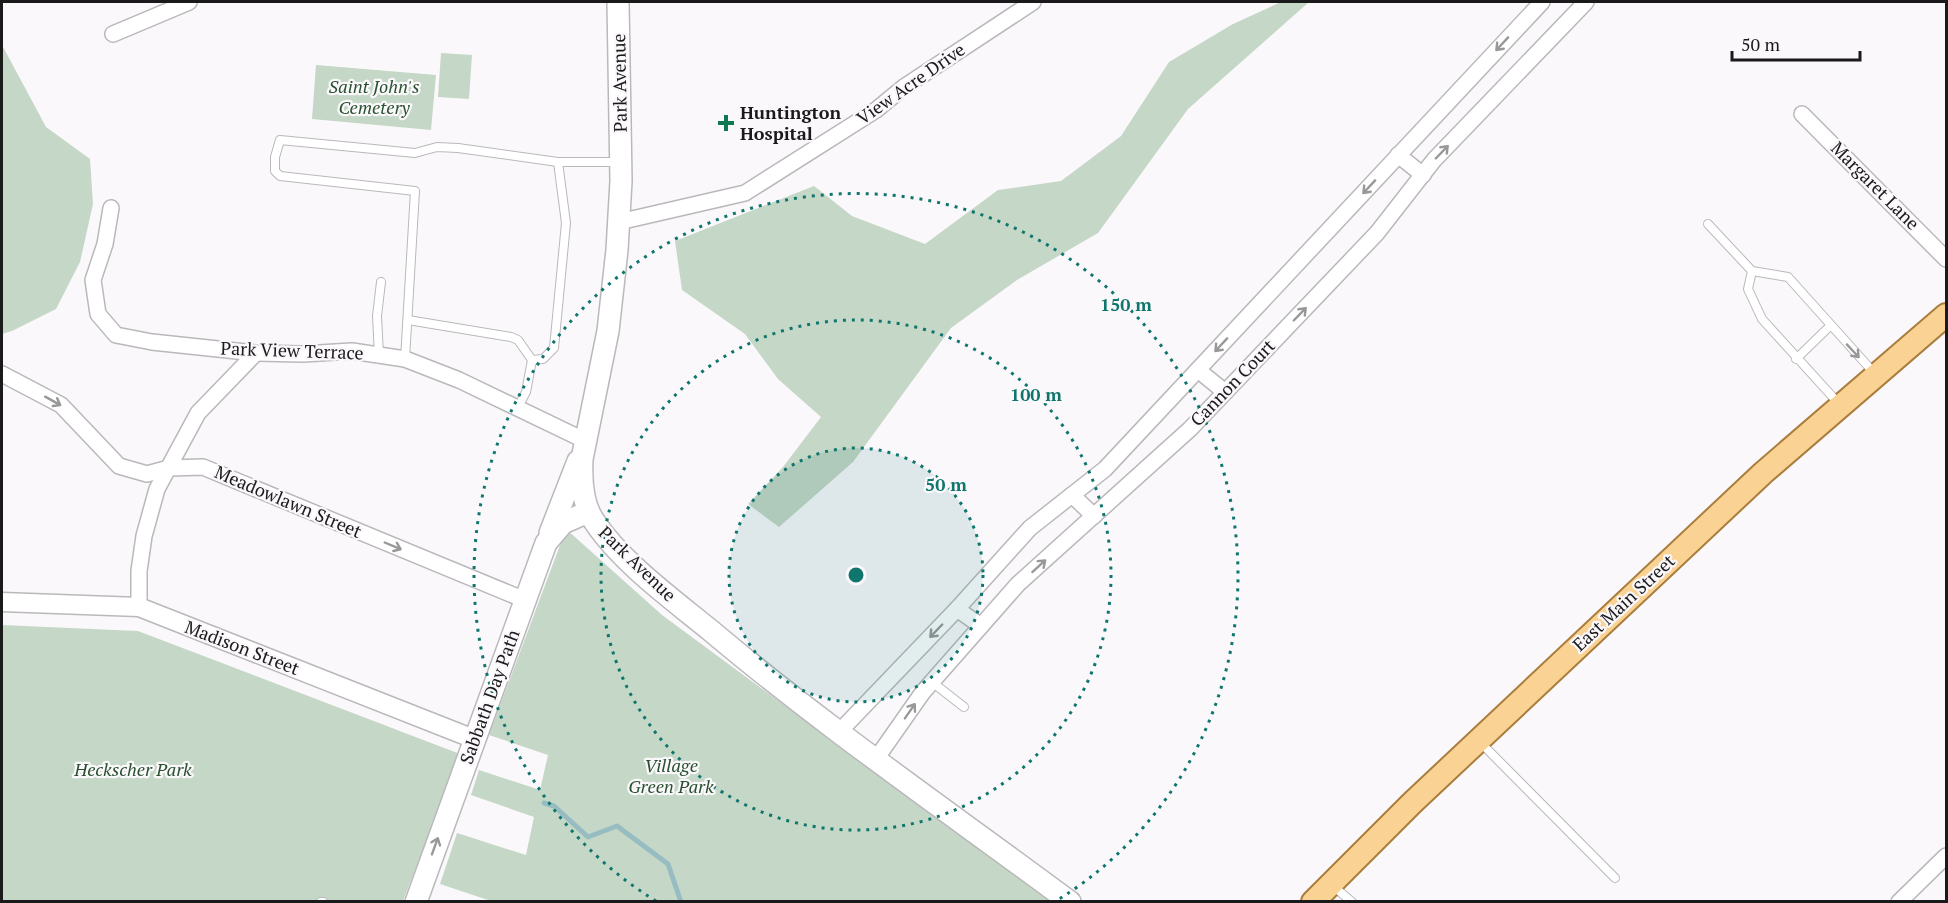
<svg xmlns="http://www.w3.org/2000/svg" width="1948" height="903" font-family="'PT Serif',serif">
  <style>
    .green { fill: #c5d7c6 }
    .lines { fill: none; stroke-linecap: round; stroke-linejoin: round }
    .stream { stroke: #97bdc2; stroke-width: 5 }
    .service-casing { stroke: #bab8bb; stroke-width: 10 }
    .minor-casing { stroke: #bab8bb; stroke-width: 18 }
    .tertiary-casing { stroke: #bab8bb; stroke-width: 21 }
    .secondary-casing { stroke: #bab8bb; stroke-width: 24 }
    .primary-casing { stroke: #a97e3c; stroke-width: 26 }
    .service { stroke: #fff; stroke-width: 8 }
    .minor { stroke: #fff; stroke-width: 15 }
    .tertiary { stroke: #fff; stroke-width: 18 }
    .secondary { stroke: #fff; stroke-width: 21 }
    .primary { stroke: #fad294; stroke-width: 22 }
    .oneway { stroke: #989898 }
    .ring { fill: none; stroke: #0f766e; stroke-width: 3; stroke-dasharray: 3 6 }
    .poi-dot { fill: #0e7851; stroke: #fbf8fb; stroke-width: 2 }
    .labels { text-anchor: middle; stroke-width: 4.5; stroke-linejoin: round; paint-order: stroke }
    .street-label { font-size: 18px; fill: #1b1a1b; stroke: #fbf8fb }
    .park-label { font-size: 18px; font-style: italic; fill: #28502f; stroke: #fbf8fb }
    .poi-label { font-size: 18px; font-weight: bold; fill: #1b1a1b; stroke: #fbf8fb; text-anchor: start }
    .centre { fill: #0f766e; stroke: #fbf8fb; stroke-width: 3 }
    .ring-label { font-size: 18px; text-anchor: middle; font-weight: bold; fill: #0f766e; stroke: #fbf8fb; stroke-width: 4.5; stroke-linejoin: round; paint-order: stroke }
  </style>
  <rect width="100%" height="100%" fill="#fbf8fb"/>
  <g class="green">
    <polygon points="1281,2 1309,2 1188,109 1098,233 1017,280 951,328 853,462 779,527 748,504 783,467 821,417 778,379 745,334 682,290 675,241 814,186 852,216 925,244 998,190 1061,181 1121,136 1169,62 1233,24"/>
    <polygon points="2,45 46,127 90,159 93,204 80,262 56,309 12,331 2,334"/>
    <polygon points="441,53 472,55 469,99 438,97"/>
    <polygon points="316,65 436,75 431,130 312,119"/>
    <polygon points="566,529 662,615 1050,901 494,902 440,884 457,833 526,855 534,817 471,795 479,770 540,790 548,755 489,735"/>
    <polygon points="2,625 138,631 460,754 403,901 2,902"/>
  </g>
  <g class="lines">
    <polyline class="stream" points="544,803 554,806 588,837 617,826 668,864 681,902"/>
    <defs>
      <g id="service">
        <polyline points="1708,224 1752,271 1748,289 1762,319 1840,405"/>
        <polyline points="1752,271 1788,277 1875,374"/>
        <polyline points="408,320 511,337 518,340 532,360"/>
        <polyline points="379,355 377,316 381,282"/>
        <polyline points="405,359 415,191 280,176 275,171 275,157 280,140 415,153 437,147 458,148 558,162 619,162"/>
        <polyline points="1796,359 1830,326"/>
        <polyline points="517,409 526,392 532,360 543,359 554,348 566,223 558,162"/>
        <polyline points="932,682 964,707"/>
        <polyline points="1480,742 1615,878"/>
        <polyline points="1332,885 1352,902"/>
        <polyline points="321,902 323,902"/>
      </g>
      <g id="minor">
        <polyline points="113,34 189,2"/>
        <polyline points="1802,114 1946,259"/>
        <polyline points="1398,155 1423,175"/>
        <polyline points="111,208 105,244 93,280 98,314 116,335 152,342 256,353 303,354 352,351 405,359 459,380 586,441"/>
        <polyline points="619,222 745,193 876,110 904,87 1033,2"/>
        <polyline points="1198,370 1225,392"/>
        <polyline points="2,374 61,405 119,466 147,474 169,468 203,467 525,600"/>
        <polyline points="1072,495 1094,516"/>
        <polyline points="139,607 139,571 144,536 157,489 198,413 256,353"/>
        <polyline points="957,609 981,626"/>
        <polyline points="839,732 957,609 1030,528 1105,469 1542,2"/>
        <polyline points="876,759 923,692 1018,584 1190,429 1377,233 1434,160 1586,2"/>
        <polyline points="1899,902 1946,856"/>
      </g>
      <polyline id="tertiary" points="2,602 139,607 474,739"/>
      <g id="secondary">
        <path d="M618 2 621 181 617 250 608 331 582 459C581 480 582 504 594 521 621 562 672 599 710 630 825 727 949 812 1070 902"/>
        <polyline points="550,533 578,461"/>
        <polyline points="416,902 546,543 563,523 588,512"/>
      </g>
      <polyline id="primary" points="1313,902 1412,803 1763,473 1946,315"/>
    </defs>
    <use href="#service" class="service-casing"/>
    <use href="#minor" class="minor-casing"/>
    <use href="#tertiary" class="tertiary-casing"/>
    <use href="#secondary" class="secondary-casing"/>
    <use href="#primary" class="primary-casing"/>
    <use href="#service" class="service"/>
    <use href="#minor" class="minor"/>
    <use href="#tertiary" class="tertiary"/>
    <use href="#secondary" class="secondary"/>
    <use href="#primary" class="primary"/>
  </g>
  <defs><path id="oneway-shaft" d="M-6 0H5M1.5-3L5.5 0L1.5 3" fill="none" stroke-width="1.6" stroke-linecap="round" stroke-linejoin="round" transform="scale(1.5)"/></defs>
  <g class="oneway">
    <use href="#oneway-shaft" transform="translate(1502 44) rotate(133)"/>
    <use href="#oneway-shaft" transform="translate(1442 152) rotate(-46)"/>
    <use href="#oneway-shaft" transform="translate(1369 187) rotate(133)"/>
    <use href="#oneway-shaft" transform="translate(1300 314) rotate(-46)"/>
    <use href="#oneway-shaft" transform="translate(1221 345) rotate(133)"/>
    <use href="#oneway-shaft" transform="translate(1853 351) rotate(47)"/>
    <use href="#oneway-shaft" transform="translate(53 401) rotate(29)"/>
    <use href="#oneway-shaft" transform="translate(393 546) rotate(23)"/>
    <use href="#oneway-shaft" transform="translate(1039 566) rotate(-42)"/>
    <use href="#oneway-shaft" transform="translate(936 631) rotate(134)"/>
    <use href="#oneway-shaft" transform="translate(910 711) rotate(-55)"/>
    <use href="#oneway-shaft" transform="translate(435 846) rotate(-70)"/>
  </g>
  <circle cx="856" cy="575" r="127" fill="#0f766e" fill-opacity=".12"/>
  <g class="ring">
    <circle cx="856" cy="575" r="127"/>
    <circle cx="856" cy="575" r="255"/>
    <path d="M656 901A382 382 0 1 1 1056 901"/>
  </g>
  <path class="poi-dot" d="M723 114h6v6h6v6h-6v6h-6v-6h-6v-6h6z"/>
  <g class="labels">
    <g class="street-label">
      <text transform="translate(620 83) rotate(-91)" y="6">Park Avenue</text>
      <text transform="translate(911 84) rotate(-35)" y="6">View Acre Drive</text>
      <text transform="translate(1875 186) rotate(45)" y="6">Margaret Lane</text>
      <text transform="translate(292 351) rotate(2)" y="6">Park View Terrace</text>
      <text transform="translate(1233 383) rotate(-46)" y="6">Cannon Court</text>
      <text transform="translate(288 502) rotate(23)" y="6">Meadowlawn Street</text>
      <text transform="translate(637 564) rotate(44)" y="6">Park Avenue</text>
      <text transform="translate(1624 603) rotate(-43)" y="6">East Main Street</text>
      <text transform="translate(242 648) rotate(21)" y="6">Madison Street</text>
      <text transform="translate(490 697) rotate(-70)" y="6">Sabbath Day Path</text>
    </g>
    <g class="park-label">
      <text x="374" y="93">Saint John's<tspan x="374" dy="21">Cemetery</tspan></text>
      <text x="671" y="772">Village<tspan x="671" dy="21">Green Park</tspan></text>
      <text x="133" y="776">Heckscher Park</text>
    </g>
    <g class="poi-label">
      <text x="740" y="119">Huntington<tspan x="740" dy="21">Hospital</tspan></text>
    </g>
  </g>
  <circle cx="856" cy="575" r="9" class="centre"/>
  <g class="ring-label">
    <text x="1126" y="311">150 m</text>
    <text x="1036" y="401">100 m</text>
    <text x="946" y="491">50 m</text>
  </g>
  <rect width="1948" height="903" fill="none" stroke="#1b1a1b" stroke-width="6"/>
  <path d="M1732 51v9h128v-9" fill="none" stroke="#1b1a1b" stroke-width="3"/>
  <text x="1741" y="51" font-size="18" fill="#1b1a1b" stroke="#fbf8fb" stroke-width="4.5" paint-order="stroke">50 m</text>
</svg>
